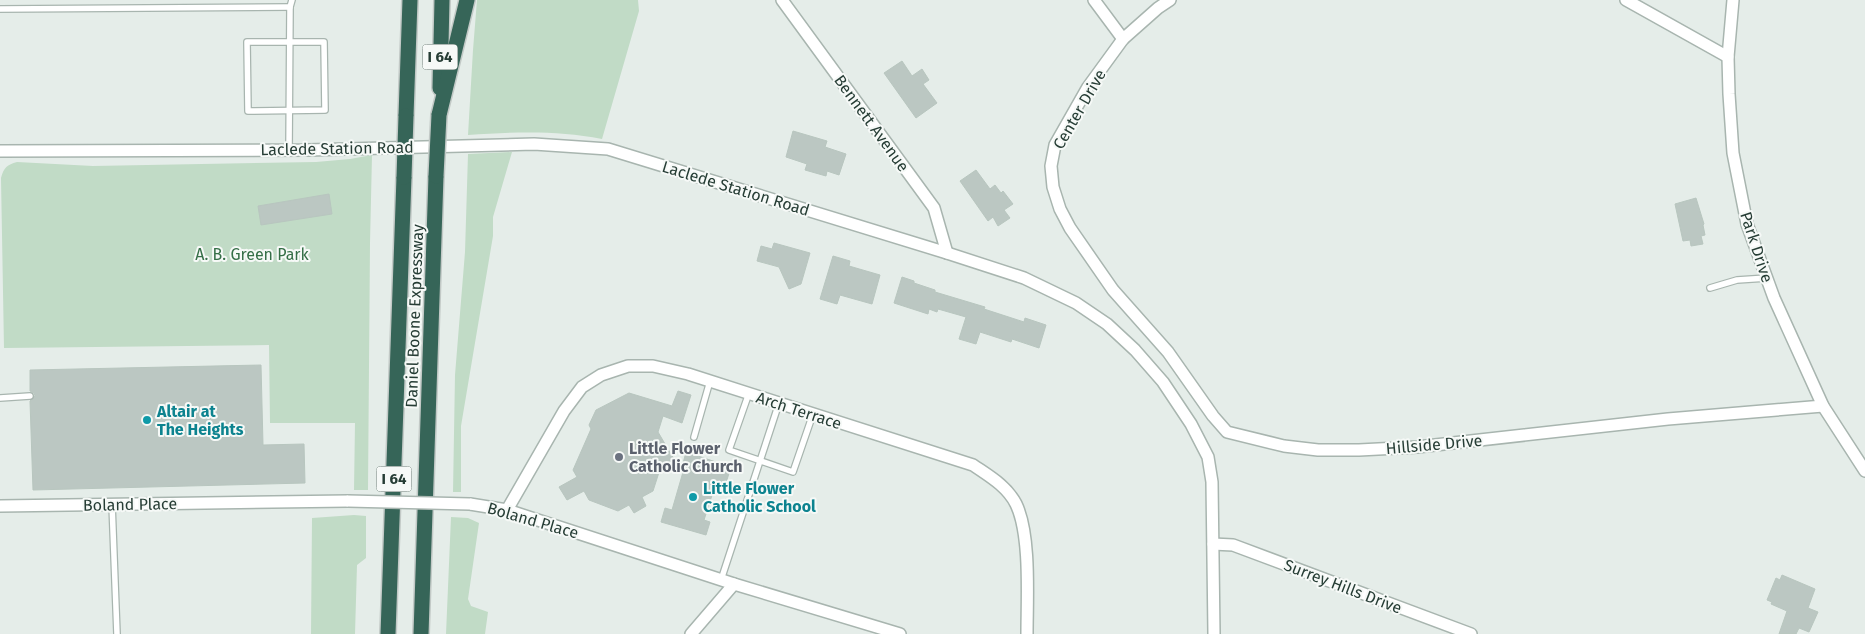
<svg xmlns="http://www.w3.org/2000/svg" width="1865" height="634" font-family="'Fira Sans',sans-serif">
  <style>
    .green { fill: #c1dbc6 }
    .building { fill: #bbc7c2; stroke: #b8c6bf }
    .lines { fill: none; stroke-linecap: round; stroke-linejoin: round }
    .lane-casing { stroke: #a8b5af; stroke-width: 8 }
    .street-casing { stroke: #a8b5af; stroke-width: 14 }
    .highway-casing { stroke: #c2c9c6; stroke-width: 18 }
    .lane { stroke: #fff; stroke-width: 5.5 }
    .street { stroke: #fff; stroke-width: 11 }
    .highway { stroke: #366558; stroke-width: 15 }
    .street-bridge-casing { stroke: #a8b5af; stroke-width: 14; stroke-linecap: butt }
    .highway-bridge-casing { stroke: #c2c9c6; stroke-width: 18; stroke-linecap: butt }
    .street-bridge { stroke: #fff; stroke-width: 11 }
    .highway-bridge { stroke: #366558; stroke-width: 15 }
    .culture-dot { fill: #0f9aa8; stroke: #f6f9f7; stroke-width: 2 }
    .worship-dot { fill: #6b7280; stroke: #f6f9f7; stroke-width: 2 }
    .labels { text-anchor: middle; stroke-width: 4; stroke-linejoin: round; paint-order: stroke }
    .shield { fill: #f6f9f7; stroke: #64756f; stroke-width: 1 }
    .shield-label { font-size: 15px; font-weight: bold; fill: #263d35 }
    .street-label { font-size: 16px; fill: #263d35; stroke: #f6f9f7 }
    .park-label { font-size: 16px; fill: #356f47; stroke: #f6f9f7 }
    .culture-label { font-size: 16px; font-weight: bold; fill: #0d838f; stroke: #f6f9f7; text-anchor: start }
    .worship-label { font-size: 16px; font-weight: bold; fill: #5b616d; stroke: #f6f9f7; text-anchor: start }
  </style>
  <rect width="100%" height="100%" fill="#e5ede9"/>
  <g class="green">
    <path d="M477 0H638L639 11 602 139C556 130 515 132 468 135L473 50Z"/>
    <polygon points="512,152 493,217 493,236 461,426 461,492 453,492 455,375 465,252 468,154"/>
    <path d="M372 155 370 243 368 490H354L355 423H270L269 345 4 348 1 178C4 167 7 165 17 162L93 166 316 162 350 159Z"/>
    <polygon points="354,515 366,516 366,558 357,565 355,634 311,634 312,518"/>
    <polygon points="451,517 468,518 479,523 468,599 471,606 488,612 485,634 446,634"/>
  </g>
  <g class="building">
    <polygon points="902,61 912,76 922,69 929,80 923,84 937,103 916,118 884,73"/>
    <polygon points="793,131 827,141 825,147 846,154 839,175 827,171 826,176 805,170 807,164 786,157"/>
    <polygon points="976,170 990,189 995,185 1001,193 1003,191 1013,204 1004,210 1010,218 998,226 993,217 988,221 960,181"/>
    <polygon points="329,194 332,214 261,225 258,206"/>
    <polygon points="1696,198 1704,224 1703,225 1705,235 1701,236 1703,244 1691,246 1690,240 1683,241 1675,204"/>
    <polygon points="774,243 810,253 801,284 789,289 779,267 757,261 761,246 772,249"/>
    <polygon points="833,256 850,261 849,266 880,275 872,304 840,295 837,304 820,299"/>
    <polygon points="902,277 914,281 914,283 935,290 935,292 985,307 984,309 1024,322 1025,318 1046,325 1039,348 1012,339 1011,342 980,332 976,344 959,339 966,317 938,309 937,312 929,309 928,314 894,303"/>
    <polygon points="261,365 263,445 304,444 305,483 33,490 30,401 35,396 34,393 30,391 30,370"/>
    <polygon points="678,391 691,395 682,423 663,416 658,432 681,471 686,452 731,467 725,486 716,483 704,520 710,522 706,535 661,522 665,508 672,510 683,472 661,466 653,491 642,497 646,506 634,513 629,505 618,511 589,500 584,491 567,500 559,487 577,477 573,470 591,429 589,425 596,410 629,393 672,406"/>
    <polygon points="1782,575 1815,589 1808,608 1818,612 1809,632 1799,628 1796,634 1779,634 1787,611 1771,604 1772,602 1767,600 1776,578 1780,580"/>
  </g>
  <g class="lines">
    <defs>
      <g id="lane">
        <polyline points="0,9 290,7"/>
        <polygon points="247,42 324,42 325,110 248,111"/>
        <polyline points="289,150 290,7 292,0"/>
        <polyline points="1710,288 1737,280 1767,278"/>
        <polyline points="749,393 729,450 793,472 813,414"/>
        <polyline points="0,398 30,396"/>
        <polyline points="694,437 710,381"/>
        <polyline points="112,504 117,634"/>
        <polyline points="721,580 779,403"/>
      </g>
      <g id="street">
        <polyline points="782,0 934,208 947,253"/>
        <polyline points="1094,0 1123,39"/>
        <polyline points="1170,0 1158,8 1123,39 1088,87 1055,145 1051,166 1053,187 1060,209 1070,228 1113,290 1168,352 1213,416 1227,432 1284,446 1318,450 1359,450 1417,447 1668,419 1823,406"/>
        <polyline points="1626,0 1728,57"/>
        <polyline points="1733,0 1728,57 1729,94 1733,153 1747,224 1774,298 1823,406 1865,471"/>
        <polyline points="0,151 308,150 534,144 608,149 947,253 1024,278 1076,303 1107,324 1135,350 1163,382 1191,424 1208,457 1212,482 1214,634"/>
        <polyline points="470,504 507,510 734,584 900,634"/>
        <polyline points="0,506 348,501"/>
        <path d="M507 510 564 411 582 387 601 375 628 366H653L688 374 973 465C989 476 1007 486 1016 504 1031 535 1027 598 1027 634"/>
        <polyline points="1213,544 1233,545 1471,634"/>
        <polyline points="691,634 734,584"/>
      </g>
      <g id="highway">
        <polyline points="440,88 442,0"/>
        <polyline points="439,115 467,0"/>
        <polyline points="406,116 410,0"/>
        <polyline points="388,634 404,177"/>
        <polyline points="421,634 436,176"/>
      </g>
    </defs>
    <use href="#lane" class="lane-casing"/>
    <use href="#street" class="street-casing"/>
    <use href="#highway" class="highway-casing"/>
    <use href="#lane" class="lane"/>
    <use href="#street" class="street"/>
    <use href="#highway" class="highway"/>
    <defs>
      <polyline id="street-bridge" points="348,501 470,504"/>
      <g id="highway-bridge">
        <polyline points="436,176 439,115"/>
        <polyline points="404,177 406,116"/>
      </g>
    </defs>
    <use href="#street-bridge" class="street-bridge-casing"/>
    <use href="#highway-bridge" class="highway-bridge-casing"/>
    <use href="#street-bridge" class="street-bridge"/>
    <use href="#highway-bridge" class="highway-bridge"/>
  </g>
  <g class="culture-dot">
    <circle cx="147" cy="420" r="5"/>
    <circle cx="693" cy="497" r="5"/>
  </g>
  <circle class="worship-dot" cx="619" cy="457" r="5"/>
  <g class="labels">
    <g class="shield">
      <rect x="422.5" y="44.5" width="35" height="25" rx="4"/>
      <rect x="376.5" y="466.5" width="35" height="25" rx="4"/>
    </g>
    <g class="shield-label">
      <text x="440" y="62">I 64</text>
      <text x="394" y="484">I 64</text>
    </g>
    <g class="street-label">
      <text transform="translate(1079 109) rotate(-60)" y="6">Center Drive</text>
      <text transform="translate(872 123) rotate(54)" y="6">Bennett Avenue</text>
      <text transform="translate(337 148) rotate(-1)" y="6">Laclede Station Road</text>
      <text transform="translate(736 188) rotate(17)" y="6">Laclede Station Road</text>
      <text transform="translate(1757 247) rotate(72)" y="6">Park Drive</text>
      <text transform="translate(414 316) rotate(-88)" y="6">Daniel Boone Expressway</text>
      <text transform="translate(799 410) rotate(18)" y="6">Arch Terrace</text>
      <text transform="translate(1434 444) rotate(-5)" y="6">Hillside Drive</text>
      <text transform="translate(130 504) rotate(-1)" y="6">Boland Place</text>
      <text transform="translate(533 520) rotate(16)" y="6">Boland Place</text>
      <text transform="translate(1343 586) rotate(21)" y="6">Surrey Hills Drive</text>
    </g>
    <g class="park-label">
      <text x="252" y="260">A. B. Green Park</text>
    </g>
    <g class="culture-label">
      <text x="157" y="417">Altair at<tspan x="157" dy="18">The Heights</tspan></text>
      <text x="703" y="494">Little Flower<tspan x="703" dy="18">Catholic School</tspan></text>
    </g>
    <g class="worship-label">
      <text x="629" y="454">Little Flower<tspan x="629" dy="18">Catholic Church</tspan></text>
    </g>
  </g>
</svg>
